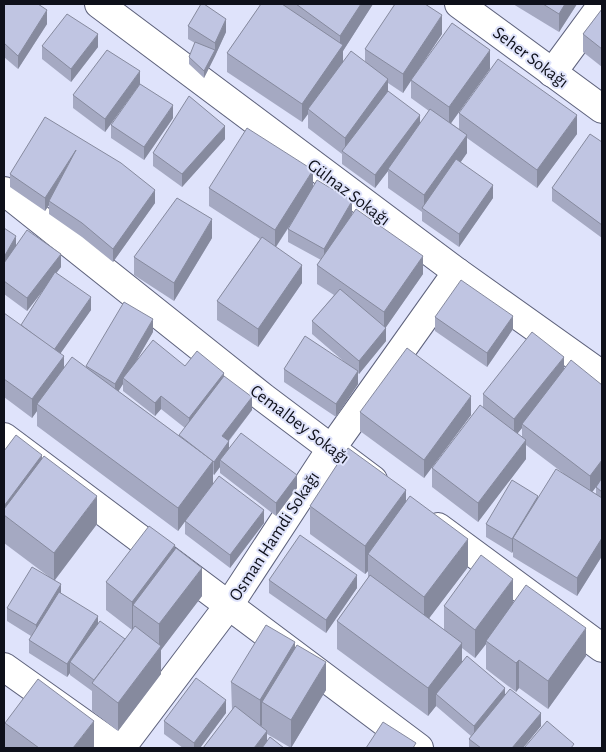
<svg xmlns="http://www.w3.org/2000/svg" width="606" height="752" font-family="'Alegreya Sans',sans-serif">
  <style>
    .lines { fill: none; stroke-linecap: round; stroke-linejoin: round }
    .minor-casing { stroke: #5e627c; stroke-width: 30 }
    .minor { stroke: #fff; stroke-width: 28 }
    .wall { fill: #a5a9c2; fill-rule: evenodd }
    .shaded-wall { fill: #868a9e }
    .building { fill: #c0c5e2; stroke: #868a9e }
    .labels { text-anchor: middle; stroke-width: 4; stroke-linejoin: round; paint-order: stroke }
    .street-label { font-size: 18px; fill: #0e101a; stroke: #dfe3fb }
  </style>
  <rect width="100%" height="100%" fill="#dfe3fb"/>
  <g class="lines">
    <defs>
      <g id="minor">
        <polyline points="99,4 457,272 602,375"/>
        <polyline points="459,4 602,109"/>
        <polyline points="552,73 602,5"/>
        <polyline points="4,191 264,398 373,480"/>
        <polyline points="4,437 419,748"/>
        <polyline points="438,527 602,648"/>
        <polyline points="4,667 118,748"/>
        <polyline points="121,748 229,605 331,449 457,272"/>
      </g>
    </defs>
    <use href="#minor" class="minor-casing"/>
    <use href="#minor" class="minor"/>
  </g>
  <g class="wall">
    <polygon points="4,4 47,24 18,69 4,57"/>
    <path d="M261 4H373L343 51V62H365V49L442 34 417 72 490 69 451 123 459 129V113L577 134 537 188 467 138V153L460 163 493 198 459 247 422 221V212L388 188V171L375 188 342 164V154L308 128V114L302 122 227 72V53ZM411 80V98L429 111 420 124 388 91V83L403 93Z"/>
    <polygon points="513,4 577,4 559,32"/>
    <polygon points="602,9 602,67 583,52 583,34"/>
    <polygon points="188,26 226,32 215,56 204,78 189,64 189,57 195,43 188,39"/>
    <polygon points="42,46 98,47 71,82 42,59"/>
    <polygon points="140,84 105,132 73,108 73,95"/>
    <polygon points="173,118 144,160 111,138 111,125"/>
    <polygon points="225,139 182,187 153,166 153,153"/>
    <polygon points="602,142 602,238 552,201 552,188"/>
    <polygon points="10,174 155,203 113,262 82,237 49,214 49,205 45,211 10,187"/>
    <polygon points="313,186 352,214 423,274 386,327 386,341 359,374 358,373 358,384 336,417 284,382 284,369 348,365 312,334 312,321 334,295 317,284 317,265 321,260 288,242 288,229 296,216 276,247 302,283 258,347 217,320 217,301 260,239 209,206 209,188"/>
    <path d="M4 228 16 245 61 267 56 273 91 310 60 354 64 368H86V366L153 332 138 358 185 366 224 376 252 410 229 441V448L297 488 276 516 220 473V467L214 475 213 474V484L264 523 230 568 185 534V521L178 531 37 426V411L32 418 4 397V313L21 326 45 288 27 311 4 294ZM123 384V391L155 416 161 409 185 428 179 436 118 391Z"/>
    <polygon points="212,238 174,301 134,275 134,257"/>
    <polygon points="435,317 513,329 487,367 435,331"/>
    <path d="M564 369 602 385V556L577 596 513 557V551L512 553 486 537V524L538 498 563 473 526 445V459L478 522 432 487V468L483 407V394ZM522 428V437L517 433ZM596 487V494L592 492Z"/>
    <polygon points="360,412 471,415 424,478 360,431"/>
    <polygon points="4,451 42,459 97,524 55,580 61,593 98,623 125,639 132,630 106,610 106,582 175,550 202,596 161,650 161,674 118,731 92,711 92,691 70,675 70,673 67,677 29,653 29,640 31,636 7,621 7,608 48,576 4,543"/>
    <polygon points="406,501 468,567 429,618 444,630 444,606 513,603 586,656 548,709 519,688 516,692 486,669 486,644 475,658 462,648 462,662 505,694 541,726 523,748 469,748 469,739 471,736 436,706 428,716 337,649 337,621 368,578 368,571 365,574 310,534 310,506"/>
    <polygon points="269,580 357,588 326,633 269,593"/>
    <polygon points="295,647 326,690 291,748 267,734 267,741 203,748 232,710 231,682"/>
    <polygon points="226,713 200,748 183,748 164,734 164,721"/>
    <polygon points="5,723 94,748 5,748"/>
  </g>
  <g class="shaded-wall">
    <polygon points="361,4 373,4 343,51 343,63 308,109 308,114 302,122 302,104 340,48 340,36"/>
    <polygon points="565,4 577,4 559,32 559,14"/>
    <polygon points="47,10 47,24 18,69 18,56"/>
    <polygon points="442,15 442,34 403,93 403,74"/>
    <polygon points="226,19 226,32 215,56 204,78 204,71 215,50 215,43"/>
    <polygon points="98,34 98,47 71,82 71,69"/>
    <polygon points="490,50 490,69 449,126 449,107"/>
    <polygon points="140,71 140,84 105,132 105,119"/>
    <polygon points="388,79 388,98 345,153 345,138"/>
    <polygon points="173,105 173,118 144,160 144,147"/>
    <polygon points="420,115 420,128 388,169 388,171 375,188 375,175"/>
    <polygon points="577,115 577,134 537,188 537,170"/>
    <polygon points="225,126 225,139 182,187 182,174"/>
    <polygon points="467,135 467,153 426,211 424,209 424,195"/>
    <polygon points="76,150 49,201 49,205 45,211 45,198"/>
    <polygon points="313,170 313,189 275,248 275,230"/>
    <polygon points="493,185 493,198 459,247 459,234"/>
    <polygon points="155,190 155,203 113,262 113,249"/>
    <polygon points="352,201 352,214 324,262 324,249"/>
    <polygon points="212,219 212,238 174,301 174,283"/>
    <polygon points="16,236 16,249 4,270 4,257"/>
    <polygon points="61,254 61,267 27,311 27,298"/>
    <polygon points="423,256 423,274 384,330 384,312"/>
    <polygon points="302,265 302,283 258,347 258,329"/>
    <polygon points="91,297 91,310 53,364 53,351"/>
    <polygon points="513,316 513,329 487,367 487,353"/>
    <polygon points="153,319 153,332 125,380 123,378 123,384 115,397 115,384"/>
    <polygon points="386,328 386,341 359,374 359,361"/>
    <polygon points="64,356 64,375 37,404 37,411 32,418 32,399"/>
    <polygon points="564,357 564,375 522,424 522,428 514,438 514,419"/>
    <polygon points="358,371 358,384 336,417 336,404"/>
    <polygon points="224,373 224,386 189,431 189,418"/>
    <polygon points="161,396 161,409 155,416 155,403"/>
    <polygon points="471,396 471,415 424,478 424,460"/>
    <polygon points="252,397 252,410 222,449 222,436"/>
    <polygon points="526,440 526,459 478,522 478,503"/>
    <polygon points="229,441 229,455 220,460 220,467 214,475 214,462"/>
    <polygon points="42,455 42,483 4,515 4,506"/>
    <polygon points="602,460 602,479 590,495 590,476"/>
    <polygon points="213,461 213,484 178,531 178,508"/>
    <polygon points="297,475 297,488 276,516 276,503"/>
    <polygon points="406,490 406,518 368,554 368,571 365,574 365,546"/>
    <polygon points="97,496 97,524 54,581 54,553"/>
    <polygon points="538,496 538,509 513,538 513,551 512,553 512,539"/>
    <polygon points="264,510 264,523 230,568 230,555"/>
    <polygon points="602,538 602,556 577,596 577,578"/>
    <polygon points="468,539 468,567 424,625 424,597"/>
    <polygon points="175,545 175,574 133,605 133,629 132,630 132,602"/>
    <polygon points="202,568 202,596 161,650 161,674 118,731 118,703 159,649 159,624"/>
    <polygon points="357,575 357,588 326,633 326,620"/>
    <polygon points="513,579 513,607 486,641 486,644 475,658 475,630"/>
    <polygon points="61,584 61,597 36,638 36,625"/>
    <polygon points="98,616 98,629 70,662 70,673 67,677 67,664"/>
    <polygon points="586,628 586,656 548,709 548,681"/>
    <polygon points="295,642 295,670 262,702 262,725 260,728 260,700"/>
    <polygon points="462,643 462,671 436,694 436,706 428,716 428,688"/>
    <polygon points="519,660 519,688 516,692 516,663"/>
    <polygon points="326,662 326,690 291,748 291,720"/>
    <polygon points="505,688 505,701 474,739 474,726"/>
    <polygon points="226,700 226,713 200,748 194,748 194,743"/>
    <polygon points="541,713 541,726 523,748 512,748"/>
    <polygon points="94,721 94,748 73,748"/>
    <polygon points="267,731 267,744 264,748 254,748"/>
  </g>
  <g class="building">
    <polygon points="5,4 38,4 47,10 18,56 4,43 4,5"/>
    <polygon points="201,4 204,4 226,19 215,43 188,26"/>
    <polygon points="261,4 282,4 343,45 302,104 227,53"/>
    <polygon points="296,4 361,4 340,36"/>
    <polygon points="395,4 425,4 442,15 403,74 365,49"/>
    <polygon points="543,4 565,4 559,14"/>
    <polygon points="602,9 602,49 583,34"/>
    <polygon points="67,14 98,34 71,69 42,46"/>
    <polygon points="452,23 490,50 449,107 411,80"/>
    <polygon points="195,42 215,50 204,71 189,57"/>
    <polygon points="107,50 140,71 105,119 73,95"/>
    <polygon points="351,51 388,79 345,138 308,109"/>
    <polygon points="498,59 577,115 537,170 459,113"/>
    <polygon points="140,84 173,105 144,147 111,125"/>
    <polygon points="388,91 420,115 375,175 342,151"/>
    <polygon points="189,96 225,126 182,174 153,153"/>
    <polygon points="430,109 467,135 424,195 388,169"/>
    <polygon points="45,117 121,163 155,190 113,249 82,223 49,201 76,150 45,198 10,174"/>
    <polygon points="247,128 313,170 275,230 209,188"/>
    <polygon points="590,134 602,142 602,225 552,188"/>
    <polygon points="456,159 493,185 459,234 422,208"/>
    <polygon points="317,180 352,201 324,249 288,229"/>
    <polygon points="177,198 212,219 174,283 134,257"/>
    <polygon points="356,209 423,256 384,312 317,265"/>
    <polygon points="4,228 16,236 4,257"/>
    <polygon points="27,230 61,254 27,298 4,281 4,263"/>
    <polygon points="262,237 302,265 258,329 217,301"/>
    <polygon points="55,272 91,297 54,350 21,325"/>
    <polygon points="461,280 513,316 487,353 435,317"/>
    <polygon points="340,289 386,328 359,361 312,321"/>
    <polygon points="124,302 153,319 115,384 86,366"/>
    <polygon points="4,313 64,356 32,399 4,379"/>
    <polygon points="532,332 564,357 514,419 483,394"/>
    <polygon points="305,336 358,371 336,404 284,369"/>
    <polygon points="153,340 185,366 197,351 224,373 189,418 161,396 155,403 123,378"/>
    <polygon points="407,348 471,396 424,460 360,412"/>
    <polygon points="72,357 213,461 178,508 37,404"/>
    <polygon points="571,360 602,385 602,460 590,476 522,424"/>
    <polygon points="224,376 252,397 222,436 229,441 214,462 179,435"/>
    <polygon points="480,405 526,440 478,503 432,468"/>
    <polygon points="241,433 297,475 276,503 220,460"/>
    <polygon points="16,435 42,455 4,506 4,451"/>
    <polygon points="348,448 406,490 365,546 310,506"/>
    <polygon points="44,456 97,496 54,553 4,515 4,509"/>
    <polygon points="556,469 602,498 602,538 577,578 513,538"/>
    <polygon points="219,476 264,510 230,555 185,521"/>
    <polygon points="602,478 602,492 596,487"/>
    <polygon points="512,480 538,496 512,539 486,524"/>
    <polygon points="410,496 468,539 424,597 368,554"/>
    <polygon points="149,526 175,545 132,602 106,582"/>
    <polygon points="300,535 357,575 326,620 269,580"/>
    <polygon points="176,548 202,568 159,624 133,605"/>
    <polygon points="481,555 513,579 475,630 444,606"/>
    <polygon points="32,567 61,584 36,625 7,608"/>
    <polygon points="370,575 462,643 428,688 337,621"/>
    <polygon points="526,585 586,628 548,681 519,660 516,663 486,641"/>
    <polygon points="59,592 98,616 67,664 29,640"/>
    <polygon points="100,621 125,639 94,680 70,662"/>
    <polygon points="266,625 295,642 260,700 231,682"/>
    <polygon points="135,626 161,646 118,703 92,683"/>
    <polygon points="297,645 326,662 291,720 262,702"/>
    <polygon points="467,656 505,688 474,726 436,694"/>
    <polygon points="196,678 226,700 194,743 164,721"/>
    <polygon points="38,679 94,721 73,748 39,748 5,723"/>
    <polygon points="510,689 541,713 512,748 481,748 469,739"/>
    <polygon points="235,706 267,731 254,748 203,748"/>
    <polygon points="547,721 574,744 571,748 524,748"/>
    <polygon points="383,722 416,743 413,748 366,748"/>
    <polygon points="270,737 284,748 262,748"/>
  </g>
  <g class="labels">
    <g class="street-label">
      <text transform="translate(531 57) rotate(37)" y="6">Seher Sokağı</text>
      <text transform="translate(349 192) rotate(37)" y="6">Gülnaz Sokağı</text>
      <text transform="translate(300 424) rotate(37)" y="6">Cemalbey Sokağı</text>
      <text transform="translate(274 536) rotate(-57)" y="6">Osman Hamdi Sokağı</text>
    </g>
  </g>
  <rect width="606" height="752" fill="none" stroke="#0e101a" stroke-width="10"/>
</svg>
